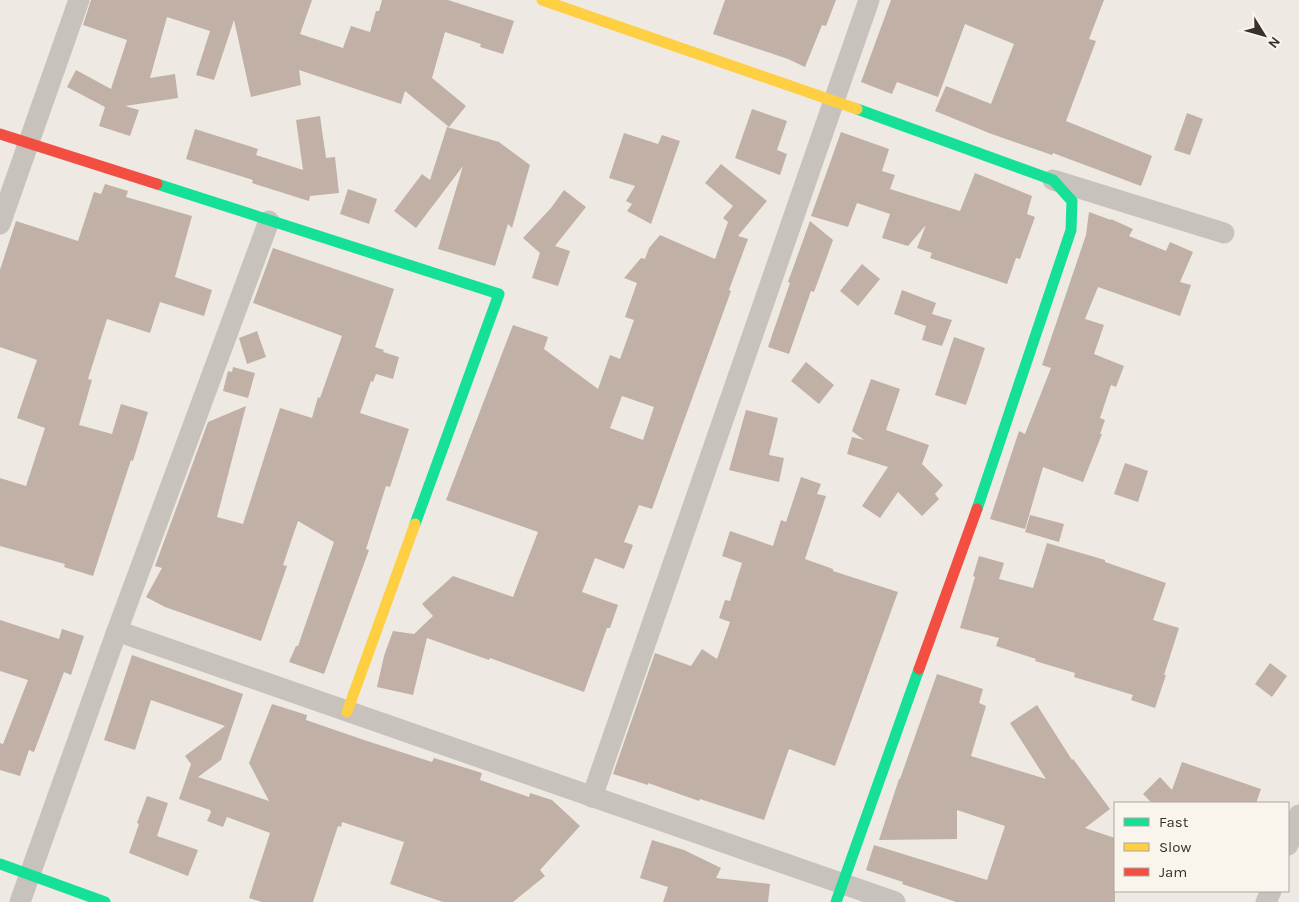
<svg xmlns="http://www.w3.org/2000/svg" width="1299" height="902" font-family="Karla,sans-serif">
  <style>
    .building { fill: #c1b0a5; fill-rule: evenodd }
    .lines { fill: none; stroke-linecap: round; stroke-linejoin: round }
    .street { stroke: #c7c2bc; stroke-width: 21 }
    .fast { stroke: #16e098; stroke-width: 11 }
    .slow { stroke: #ffcf43; stroke-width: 11 }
    .jam { stroke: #f24e42; stroke-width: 11 }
  </style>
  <rect width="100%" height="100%" fill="#eeeae3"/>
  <g class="building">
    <polygon points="91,0 312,0 300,34 343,48 351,26 370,32 376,11 379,11 382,0 448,0 514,21 503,54 480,47 481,44 445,32 432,78 466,106 449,127 405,91 401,104 299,70 301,85 251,97 234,20 214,80 196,75 210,31 167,17 150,78 175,74 178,98 125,106 139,110 130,136 99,126 105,107 67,87 76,70 111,89 127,40 83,25"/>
    <polygon points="725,0 836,0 826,26 822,25 805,67 788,59 713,34"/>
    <polygon points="891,0 1104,0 1089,39 1096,41 1066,121 1152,156 1141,186 1053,153 1052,155 989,133 935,111 946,86 991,104 1014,44 965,24 938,97 897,82 892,94 861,82"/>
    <polygon points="752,109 787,121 777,150 787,154 780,175 735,158"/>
    <polygon points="1187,113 1203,119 1190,155 1174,150"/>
    <polygon points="320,116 326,158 335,157 339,193 310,196 309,201 252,183 253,180 186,159 195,129 258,149 256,155 303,170 296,120"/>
    <polygon points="447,127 499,142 530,165 512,228 508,224 495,266 438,249 463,166 416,228 394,211 422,174 430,180"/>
    <polygon points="841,132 889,149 882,171 895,175 890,189 960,211 975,173 1032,196 1027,214 1035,217 1020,259 1016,258 1007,284 930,258 932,253 917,248 926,225 908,246 882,238 890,214 857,203 848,227 811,216"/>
    <polygon points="624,133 658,144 662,135 680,141 651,224 627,211 632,204 626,201 635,186 609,178"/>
    <path d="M721 164 767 201 738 236 748 239 729 290 731 291 652 509 639 505 624 542 633 545 624 569 595 558 582 592 618 605 610 628H607L584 692 490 658 489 660 427 638 413 695 377 687 384 656 393 631 414 634 433 616 422 604 453 576 513 597 538 532 446 500 513 325 548 337 544 349 598 389 610 355 620 359 634 320 625 317 637 283 624 278 641 258 645 259 649 248 660 235 715 259 728 222 723 218 733 206 705 183ZM622 396 654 407 643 440 610 428Z"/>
    <polygon points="105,184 128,191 126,197 192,216 175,277 212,290 204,316 160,302 150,333 107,319 88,379 92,380 79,425 112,434 121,404 148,412 133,461 131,460 93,576 64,567 65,564 0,546 0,478 26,486 45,428 17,418 37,360 0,347 0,270 16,221 78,241 94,192 101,194"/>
    <polygon points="348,189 377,199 369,224 340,214"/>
    <polygon points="564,190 586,207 555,246 570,251 558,286 532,278 540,253 523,238 551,208"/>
    <polygon points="1089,212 1111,220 1111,219 1133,229 1129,236 1166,251 1170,242 1193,252 1180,282 1191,285 1180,316 1098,287 1085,319 1104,325 1094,354 1124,366 1116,387 1111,385 1100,418 1105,420 1100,434 1102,434 1083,482 1043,467 1025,529 990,519 1019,431 1025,434 1051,368 1042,365 1086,235"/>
    <polygon points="810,221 833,240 814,292 811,291 789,354 768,347 790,283 788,282"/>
    <polygon points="273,248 394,289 375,347 384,350 383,352 399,357 393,379 376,374 373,382 371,381 360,413 409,429 390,487 386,486 366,549 369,550 324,674 289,662 296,646 298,646 334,542 298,521 283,565 287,566 261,641 165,607 146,597 162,568 155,566 208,422 246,406 217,517 243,524 280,408 312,418 318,397 320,398 342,336 253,303"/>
    <polygon points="862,264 880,279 858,306 840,291"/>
    <polygon points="902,290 936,303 932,314 952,320 942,346 922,340 926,326 894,314"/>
    <polygon points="257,331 266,357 247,364 239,338"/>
    <polygon points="954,337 985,348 966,405 935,395"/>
    <polygon points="806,362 834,385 819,404 791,381"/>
    <polygon points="233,367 255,373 248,398 223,391 228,371 232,372"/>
    <polygon points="871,379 900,389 886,430 929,445 922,464 943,485 935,494 939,499 922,516 898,492 880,518 862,506 888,467 847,454 852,437 864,440 852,431"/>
    <polygon points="746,410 778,418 769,455 784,458 779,482 729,470"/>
    <polygon points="1125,463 1148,471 1138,502 1114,494"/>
    <polygon points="801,477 821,484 817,494 826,496 805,559 833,569 833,571 898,592 835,766 789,749 764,820 700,799 699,801 648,783 648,785 613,774 655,653 691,666 702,649 717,659 730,622 719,618 725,600 730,601 742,563 722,556 730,531 773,546 781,520 786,522"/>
    <polygon points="1030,515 1064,524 1059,542 1025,532"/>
    <polygon points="1047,543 1105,560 1105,562 1166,583 1153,620 1179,628 1164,675 1166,675 1155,708 1131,700 1133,695 1074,677 1075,673 1035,661 1036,659 996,646 999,638 960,628 975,577 973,576 979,556 1004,563 999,579 1033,588"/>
    <polygon points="0,620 59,639 62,629 84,636 71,675 64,672 34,752 29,750 20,776 0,770 0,743 3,744 28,680 0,671"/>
    <polygon points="132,655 243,694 221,760 198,777 269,801 249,763 272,704 307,715 306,720 364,740 432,762 434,758 482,773 480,780 529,797 530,793 552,800 580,826 540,870 545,876 513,902 443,902 390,884 404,842 342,822 341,827 338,826 313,902 262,902 249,898 270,833 227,817 223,827 207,821 211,812 210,810 179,799 191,764 185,756 225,726 151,700 135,750 104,740"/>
    <polygon points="1270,663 1287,676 1272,697 1255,684"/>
    <polygon points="937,674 983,689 979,703 986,706 971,756 1046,779 1010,723 1037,705 1072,760 1073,759 1110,809 1085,828 1115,838 1115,902 956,902 902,884 903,882 866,870 874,845 987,880 1005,826 957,810 957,839 879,840 899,779 900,779"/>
    <polygon points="1182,762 1261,789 1256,803 1152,803 1143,794 1160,777 1172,790"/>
    <polygon points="147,796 168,803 157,836 198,850 188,876 129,853 139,824 137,823"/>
    <polygon points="652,840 684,850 721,868 716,878 770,884 768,902 663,902 668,887 640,878"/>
  </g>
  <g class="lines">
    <g class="street">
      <polyline points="1053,180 1224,233"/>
      <polyline points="0,224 79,0"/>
      <polyline points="117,631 895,902"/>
      <polyline points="592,797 869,0"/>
      <polyline points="1288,845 1299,815"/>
      <polyline points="20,902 117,631 269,221"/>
      <polyline points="1266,902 1271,891"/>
    </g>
    <g class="fast">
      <polyline points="857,109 1053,180 1072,201 1071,230 977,509"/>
      <polyline points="157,184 499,294 415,524"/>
      <polyline points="0,864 105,902"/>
      <polyline points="836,902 919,669"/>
    </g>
    <g class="slow">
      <polyline points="542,0 857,109"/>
      <polyline points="347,712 415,524"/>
    </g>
    <g class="jam">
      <polyline points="0,134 157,184"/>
      <polyline points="919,669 977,509"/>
    </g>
  </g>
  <rect x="1114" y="802" width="175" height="90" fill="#faf5ec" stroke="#aca69e"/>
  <rect x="1124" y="818" width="25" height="8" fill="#16e098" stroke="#aca69e"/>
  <text x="1159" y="827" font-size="15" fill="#38302a">Fast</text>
  <rect x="1124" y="843" width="25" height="8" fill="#ffcf43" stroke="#aca69e"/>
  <text x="1159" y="852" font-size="15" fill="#38302a">Slow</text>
  <rect x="1124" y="868" width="25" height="8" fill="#f24e42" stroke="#aca69e"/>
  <text x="1159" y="877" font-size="15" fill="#38302a">Jam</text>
  <g transform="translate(1264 35) rotate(127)" stroke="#faf5ec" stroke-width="4" paint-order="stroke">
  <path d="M0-4L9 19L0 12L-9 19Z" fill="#38302a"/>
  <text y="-8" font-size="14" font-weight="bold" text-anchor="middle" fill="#38302a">N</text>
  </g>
</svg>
